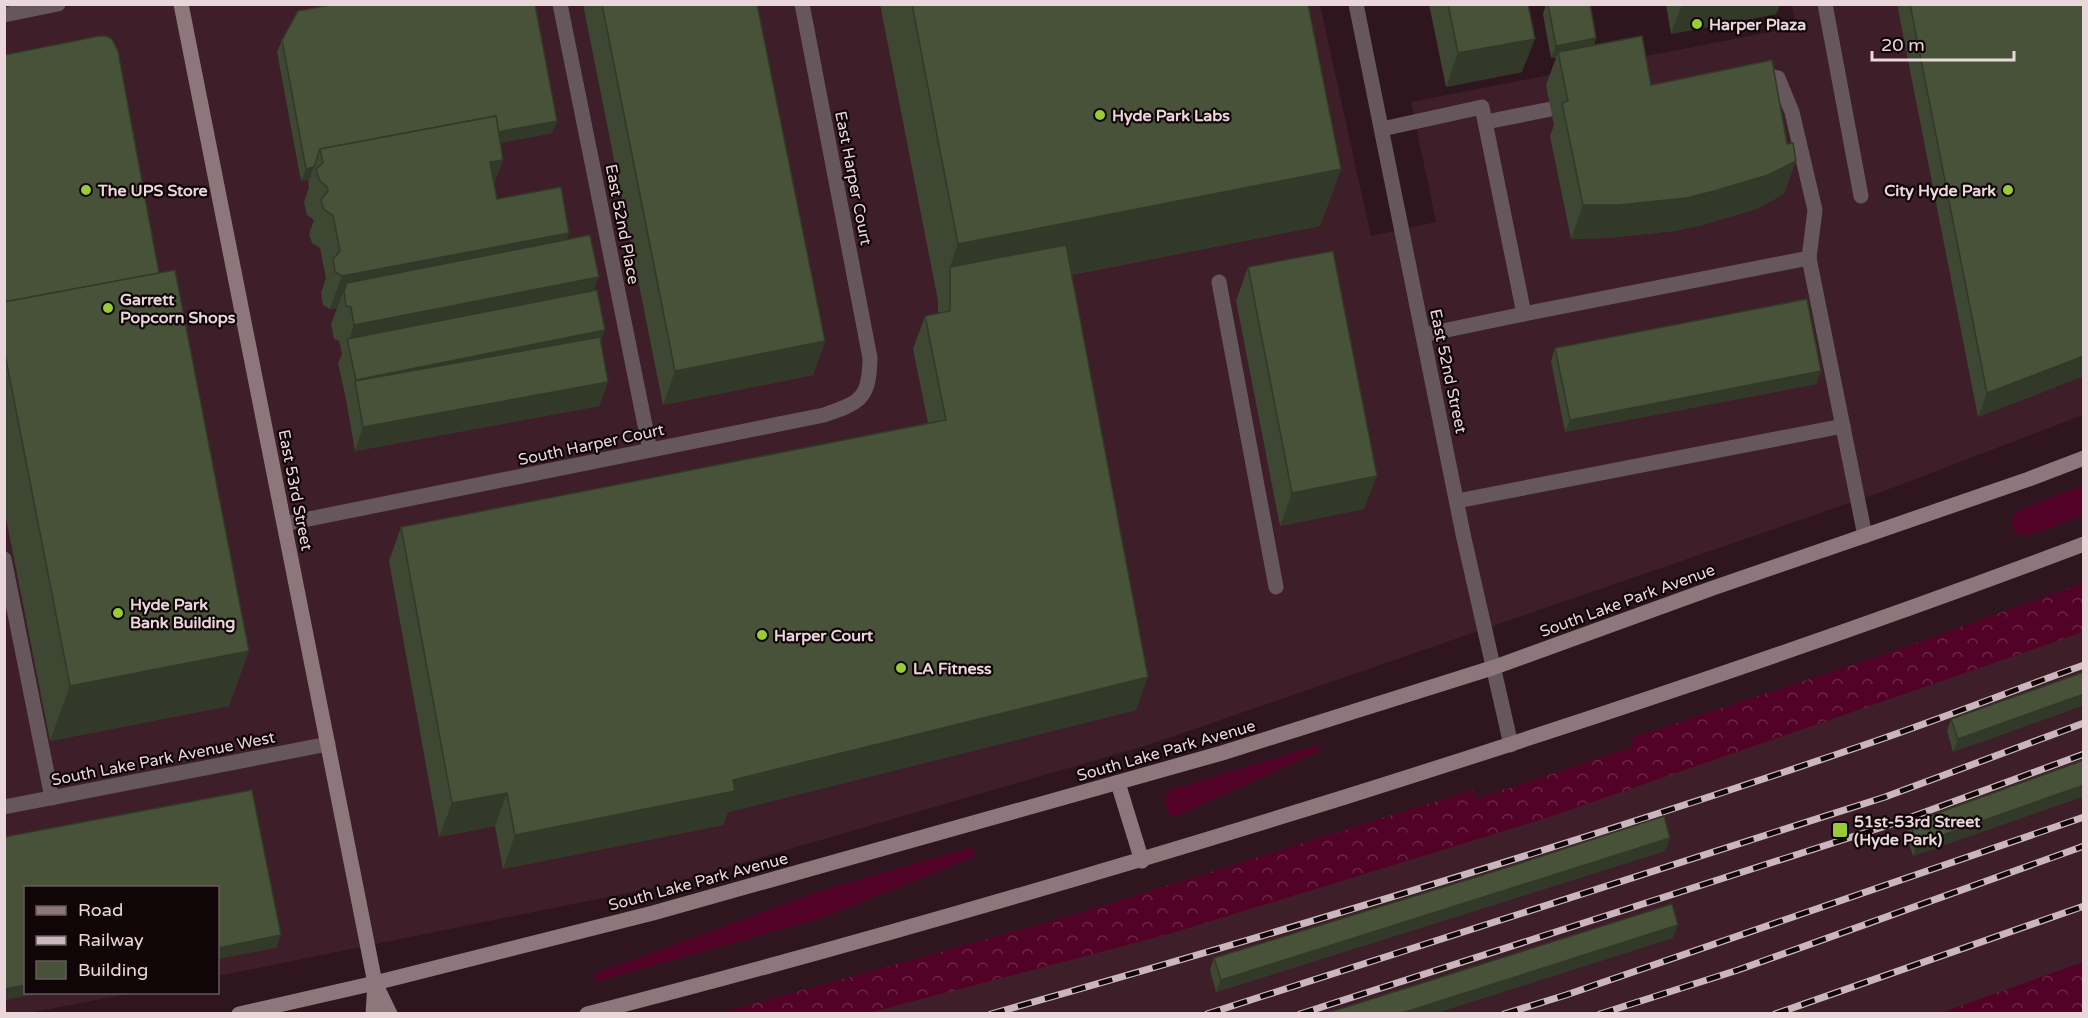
<svg xmlns="http://www.w3.org/2000/svg" width="2088" height="1018" font-family="'Varela Round',sans-serif">
  <style>
    .built { fill: #3e1e28 }
    .grass { fill: #520227 }
    .forest { fill: url(#forest-crowns) }
    .lines { fill: none; stroke-linecap: round; stroke-linejoin: round }
    .lane { stroke: #65575b; stroke-width: 15 }
    .street { stroke: #65575b; stroke-width: 15 }
    .secondary { stroke: #8d777d; stroke-width: 15 }
    .rail-casing { stroke: #cab6bc; stroke-width: 7 }
    .rail { stroke: #100608; stroke-width: 4.5; stroke-dasharray: 14; stroke-linecap: butt }
    .wall { fill: #3d4731 }
    .shaded-wall { fill: #323928 }
    .building { fill: #475239; stroke: #323928; stroke-width: 1.5 }
    .poi-dot { fill: #98cb38; stroke: #100608; stroke-width: 2 }
    .labels { text-anchor: middle; stroke-width: 4.5; stroke-linejoin: round; paint-order: stroke }
    .poi-label { font-size: 16px; font-weight: bold; fill: #ead7dc; stroke: #100608; text-anchor: start }
    .street-label { font-size: 16px; fill: #ead7dc; stroke: #100608 }
  </style>
  <defs>
    <pattern id="forest-crowns" width="20" height="18" patternUnits="userSpaceOnUse" patternTransform="scale(1.5)"><rect width="20" height="18" fill="#520227"/><path d="M2 6a3 3 0 1 1 6 0M12 15a3 3 0 1 1 6 0" fill="none" stroke="#6b2646"/></pattern>
  </defs>
  <rect width="100%" height="100%" fill="#2f161e"/>
  <g class="built">
    <polygon points="5,5 1320,5 1371,236 1436,222 1411,102 1796,27 1792,5 2083,5 2083,415 1884,491 1148,745 662,886 218,976 218,888 26,888 26,992 133,993 28,1013 5,1014"/>
    <polygon points="2083,583 2083,1013 721,1014 1073,915 1472,790 1476,799 1632,747 1631,738 1888,653"/>
  </g>
  <g class="grass">
    <polygon points="2083,485 2083,515 2033,534 2022,535 2013,531 2012,519 2017,511"/>
    <polygon points="1317,745 1320,751 1179,815 1170,815 1166,808 1165,797 1170,790"/>
    <polygon points="972,847 974,857 818,919 595,982 594,974 820,891"/>
  </g>
  <g class="forest">
    <polygon points="2083,583 2083,632 1546,818 1169,934 868,1013 721,1013 1073,915 1472,790 1476,799 1632,747 1631,738 1888,653"/>
    <polygon points="2083,962 2083,1013 1941,1013"/>
  </g>
  <g class="lines">
    <g class="lane">
      <polyline points="560,4 650,450"/>
      <polyline points="1825,4 1861,196"/>
      <polyline points="1757,73 1778,78 1792,112 1815,210 1809,258"/>
      <polyline points="1486,122 1551,109"/>
      <polyline points="1382,129 1482,107 1524,314 1423,335"/>
      <polyline points="1219,282 1276,587"/>
      <polyline points="1524,314 1809,258 1865,536"/>
      <polyline points="1457,501 1843,426"/>
      <polyline points="4,559 52,798"/>
    </g>
    <g class="street">
      <polyline points="1356,4 1463,534 1511,745"/>
      <polyline points="4,15 58,4"/>
      <path d="M284 524 824 415C861 402 869 399 870 358L802 4"/>
      <polyline points="4,807 328,744"/>
    </g>
    <g class="secondary">
      <polyline points="181,4 375,983 390,1014"/>
      <polyline points="1118,783 1142,861"/>
      <polyline points="239,1014 375,983 653,913 1222,753 1495,667 1713,588 2029,479 2084,458"/>
      <polyline points="373,1014 375,983"/>
      <path d="M587 1014C842 949 1094 875 1345 797 1593 719 1840 636 2084 544"/>
    </g>
    <defs>
      <g id="rail">
        <path d="M991 1014C1286 931 1578 843 1867 744 1940 719 2011 691 2084 665"/>
        <polyline points="1207,1014 1885,797 2084,723"/>
        <polyline points="1300,1014 1892,824 2084,754"/>
        <polyline points="1504,1014 1566,995 2084,817"/>
        <polyline points="1600,1014 1738,970 2084,846"/>
        <polyline points="1775,1014 2084,906"/>
      </g>
    </defs>
    <use href="#rail" class="rail-casing"/>
    <use href="#rail" class="rail"/>
  </g>
  <g class="wall">
    <polygon points="583,4 757,4 825,341 813,375 663,405"/>
    <polygon points="880,4 1308,4 1341,169 1320,226 1071,275 1136,710 728,812 723,825 503,869 495,826 439,837 389,561 401,527 928,423 913,349 925,316 938,313 938,301"/>
    <polygon points="1429,4 1528,4 1522,72 1446,87"/>
    <polygon points="1546,4 1590,4 1596,38 1594,45 1651,85 1784,194 1756,209 1702,225 1674,231 1607,238 1571,239 1550,136 1554,125 1546,85 1556,58 1551,58 1543,14"/>
    <polygon points="1666,4 1780,4 1776,14 1671,34"/>
    <polygon points="1897,4 2084,4 2084,376 1978,417"/>
    <polygon points="282,40 557,121 552,133 500,143 494,185 497,199 567,240 594,290 601,341 608,382 599,406 355,451 347,405 347,404 338,363 342,354 339,341 334,339 331,324 337,308 330,309 323,305 321,293 326,278 320,248 312,243 309,234 314,220 307,215 304,202 309,187 308,182 309,180 301,181 277,52"/>
    <polygon points="4,55 229,706 50,741 4,508"/>
    <polygon points="1248,267 1364,509 1280,526 1236,301"/>
    <polygon points="1555,348 1821,371 1816,384 1565,432 1551,361"/>
    <polygon points="2084,672 2084,705 1953,752 1947,731 1951,719"/>
    <polygon points="2084,760 2084,796 1913,856 1906,835 1910,823"/>
    <polygon points="1670,838 1665,851 1216,992 1210,970 1214,958"/>
  </g>
  <g class="shaded-wall">
    <polygon points="1682,4 1780,4 1776,14 1671,34"/>
    <polygon points="1596,38 1592,51 1558,52 1556,58 1551,58 1556,46"/>
    <polygon points="1535,39 1522,72 1446,87 1458,53"/>
    <polygon points="557,121 552,133 318,178 322,165"/>
    <polygon points="503,160 491,193 490,162"/>
    <polygon points="1796,161 1784,194 1756,209 1702,225 1674,231 1607,238 1571,239 1583,205"/>
    <polygon points="314,167 309,180 301,181 306,169"/>
    <polygon points="1341,169 1320,226 950,298 950,267 958,244"/>
    <polygon points="569,233 557,267 346,306 344,291 337,308 330,309 342,276"/>
    <polygon points="599,277 586,310 348,343 354,325"/>
    <polygon points="605,330 597,354 355,382 356,380"/>
    <polygon points="825,341 813,375 663,405 675,371"/>
    <polygon points="2084,356 2084,376 1978,417 1987,393"/>
    <polygon points="1821,371 1816,384 1565,432 1570,420"/>
    <polygon points="608,382 599,406 355,451 363,427"/>
    <polygon points="1377,476 1364,509 1280,526 1292,493"/>
    <polygon points="249,651 229,706 50,741 70,686"/>
    <polygon points="1148,677 1136,710 728,812 723,825 503,869 515,835"/>
    <polygon points="2084,694 2084,705 1953,752 1958,739"/>
    <polygon points="2084,785 2084,796 1913,856 1917,844"/>
    <polygon points="507,793 495,826 439,837 452,803"/>
    <polygon points="1670,838 1665,851 1216,992 1221,980"/>
    <polygon points="1678,925 1673,938 1434,1014 1399,1014"/>
    <polygon points="281,935 276,948 218,959 218,948"/>
    <polygon points="26,985 26,993 45,993 4,1000 4,989"/>
  </g>
  <g class="building">
    <polygon points="335,4 535,4 557,121 498,132 496,116 320,149 314,167 306,169 282,40 298,11"/>
    <polygon points="602,4 757,4 825,341 675,371"/>
    <polygon points="912,4 1308,4 1341,169 958,244"/>
    <polygon points="1448,4 1528,4 1535,39 1458,53"/>
    <polygon points="1548,4 1590,4 1596,38 1556,46"/>
    <polygon points="1910,4 2084,4 2084,356 1987,393"/>
    <polygon points="99,36 106,36 112,39 118,51 159,273 4,302 4,55"/>
    <polygon points="1642,36 1651,85 1772,60 1787,144 1793,143 1796,161 1768,175 1714,191 1686,198 1619,205 1583,205 1562,103 1568,101 1558,52"/>
    <polygon points="496,116 503,160 490,162 497,199 561,187 569,233 342,276 335,272 333,259 340,251 333,215 324,210 321,200 328,191 327,187 320,181 316,169 323,163 320,149"/>
    <polygon points="590,235 599,277 354,325 351,307 346,306 344,291 347,283"/>
    <polygon points="1066,245 1148,677 733,780 735,791 515,835 507,793 452,803 401,527 946,420 925,316 950,311 950,267"/>
    <polygon points="1333,251 1377,476 1292,493 1248,267"/>
    <polygon points="175,270 249,651 70,686 4,349 4,302"/>
    <polygon points="597,290 605,330 356,380 347,339"/>
    <polygon points="1807,299 1821,371 1570,420 1555,348"/>
    <polygon points="600,337 608,382 363,427 355,381"/>
    <polygon points="2084,672 2084,694 1958,739 1951,719"/>
    <polygon points="2084,760 2084,785 1917,844 1910,823"/>
    <polygon points="252,790 281,935 218,948 218,888 26,888 26,985 4,989 4,837"/>
    <polygon points="1664,816 1670,838 1221,980 1214,958 1515,865"/>
    <polygon points="1672,904 1678,925 1399,1014 1324,1014"/>
  </g>
  <g class="poi-dot">
    <circle cx="1697" cy="24" r="6"/>
    <circle cx="1100" cy="115" r="6"/>
    <circle cx="86" cy="190" r="6"/>
    <circle cx="2008" cy="190" r="6"/>
    <circle cx="108" cy="308" r="6"/>
    <circle cx="118" cy="613" r="6"/>
    <circle cx="762" cy="635" r="6"/>
    <circle cx="901" cy="668" r="6"/>
    <rect x="1832" y="822" width="16" height="16" rx="3"/>
  </g>
  <g class="labels">
    <g class="poi-label">
      <text x="1709" y="30">Harper Plaza</text>
      <text x="1112" y="121">Hyde Park Labs</text>
      <text x="98" y="196">The UPS Store</text>
      <text x="1996" y="196" text-anchor="end">City Hyde Park</text>
      <text x="120" y="305">Garrett<tspan x="120" dy="18">Popcorn Shops</tspan></text>
      <text x="130" y="610">Hyde Park<tspan x="130" dy="18">Bank Building</tspan></text>
      <text x="774" y="641">Harper Court</text>
      <text x="913" y="674">LA Fitness</text>
      <text x="1854" y="827">51st-53rd Street<tspan x="1854" dy="18">(Hyde Park)</tspan></text>
    </g>
    <g class="street-label">
      <text transform="translate(854 178) rotate(79)" y="6">East Harper Court</text>
      <text transform="translate(623 224) rotate(79)" y="6">East 52nd Place</text>
      <text transform="translate(1449 371) rotate(78)" y="6">East 52nd Street</text>
      <text transform="translate(591 444) rotate(-12)" y="6">South Harper Court</text>
      <text transform="translate(296 490) rotate(79)" y="6">East 53rd Street</text>
      <text transform="translate(1627 600) rotate(-20)" y="6">South Lake Park Avenue</text>
      <text transform="translate(1166 750) rotate(-16)" y="6">South Lake Park Avenue</text>
      <text transform="translate(163 758) rotate(-11)" y="6">South Lake Park Avenue West</text>
      <text transform="translate(698 881) rotate(-15)" y="6">South Lake Park Avenue</text>
    </g>
  </g>
  <rect width="2088" height="1018" fill="none" stroke="#ead7dc" stroke-width="12"/>
  <rect x="24" y="886" width="195" height="108" fill="#100608" stroke="#675a5d" stroke-width="1.5"/>
  <rect x="36" y="906" width="30" height="9" fill="#8d777d" stroke="#675a5d" stroke-width="1.5"/>
  <text x="78" y="916" font-size="18" fill="#ead7dc">Road</text>
  <rect x="36" y="936" width="30" height="9" fill="#cab6bc" stroke="#675a5d" stroke-width="1.5"/>
  <text x="78" y="946" font-size="18" fill="#ead7dc">Railway</text>
  <rect x="36" y="961" width="30" height="18" fill="#475239" stroke="#675a5d" stroke-width="1.5"/>
  <text x="78" y="976" font-size="18" fill="#ead7dc">Building</text>
  <path d="M1872 51v9h142v-9" fill="none" stroke="#ead7dc" stroke-width="3"/>
  <text x="1881" y="51" font-size="18" fill="#ead7dc" stroke="#100608" stroke-width="4.5" paint-order="stroke">20 m</text>
</svg>
